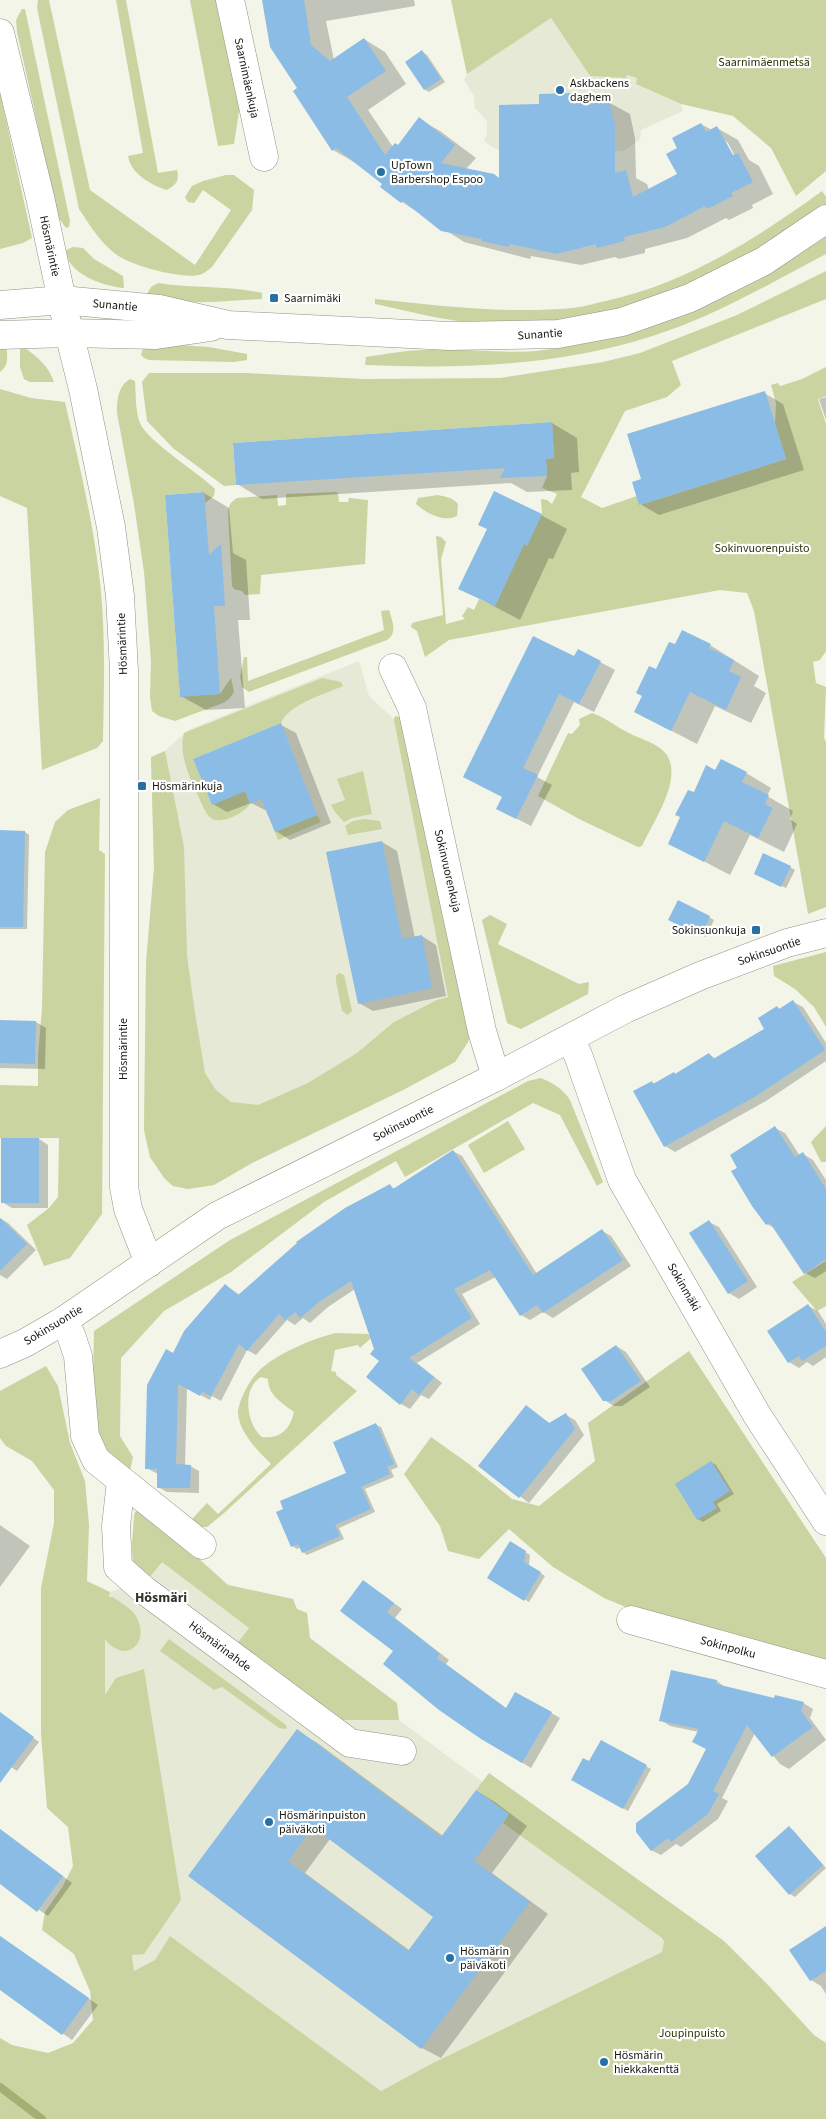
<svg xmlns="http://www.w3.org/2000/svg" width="826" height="2119" font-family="'Source Sans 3',sans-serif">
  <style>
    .built { fill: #e5e9d5 }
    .green { fill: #c9d4a0; fill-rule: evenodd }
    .shadow { fill: #0003; fill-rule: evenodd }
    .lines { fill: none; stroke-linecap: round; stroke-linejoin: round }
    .stream { stroke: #a4af74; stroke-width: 8 }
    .building { fill: #8abce6; fill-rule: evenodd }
    .minor-casing { stroke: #919387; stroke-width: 29 }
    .minor { stroke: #fff; stroke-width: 28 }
    .poi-dot { fill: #286fa3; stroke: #fff; stroke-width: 2 }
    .labels { text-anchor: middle; stroke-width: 4.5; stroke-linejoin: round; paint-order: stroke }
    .park-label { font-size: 12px; fill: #2e3406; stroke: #fff }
    .street-label { font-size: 12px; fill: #161712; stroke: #fff }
    .poi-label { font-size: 12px; fill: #161712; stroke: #fff; text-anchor: start }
    .neighbourhood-label { font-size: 14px; font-weight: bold; fill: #313329; stroke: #fff }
  </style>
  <rect width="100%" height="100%" fill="#f2f5e8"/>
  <g class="built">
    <polygon points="551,18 590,76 627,75 638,78 636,84 681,104 683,111 641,130 640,140 623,151 525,159 492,147 484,141 487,134 487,121 475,108 474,96 464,80 467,74"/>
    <polygon points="359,661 369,696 394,719 395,716 398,716 468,1042 455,1062 403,1090 252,1163 214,1185 188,1189 173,1186 165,1179 150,1157 144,1130 146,963 154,868 151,757 165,751 188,730"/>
    <polygon points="162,1561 249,1628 237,1645 336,1720 399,1720 684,1931 664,1941 662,1952 431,2064 381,2091 170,1937 155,1960 134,1971 105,1696 105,1638 110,1592 149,1578"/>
  </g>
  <g class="green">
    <path d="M38 0H49L90 190 195 265 231 210 203 190 194 203 188 202 185 197 192 186 203 181 226 175H234L254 190 252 210 212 267C208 270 204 274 199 275 180 279 127 265 113 252 98 239 89 224 79 209L37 8Z"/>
    <path d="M116 0H126L158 173 177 170C180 180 176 186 166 190 150 184 131 174 128 156L143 153Z"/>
    <polygon points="190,0 221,0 240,105 234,144 218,146"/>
    <polygon points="451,0 826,0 826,171 796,196 771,148 733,116 681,104 636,84 637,78 627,75 626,78 590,76 551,18 467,74"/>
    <polygon points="22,9 25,9 70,221 69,227 66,228 58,217 17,32 16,20"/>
    <polygon points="0,93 32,238 23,243 0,249"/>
    <path d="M822 191 826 197V205C718 281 614 329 479 323 444 321 409 311 375 304V299C441 306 507 314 573 308 584 307 595 303 606 301 687 283 756 239 822 191Z"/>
    <path d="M826 236V254C786 275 746 298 705 316 597 364 481 370 365 365L366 357C386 354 406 350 426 350 462 348 500 354 536 351 648 339 733 296 826 236Z"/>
    <path d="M73 247 83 248 94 259 123 276 124 288C108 287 81 278 71 264 68 261 67 254 66 250Z"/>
    <polygon points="826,271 826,299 672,361 681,385 667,397 625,411 581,497 602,508 637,496 640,505 786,459 775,424 776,403 771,385 778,383 780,386 802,379 826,367 826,396 818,399 826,424 826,651 820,660 813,662 816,683 826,687 824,738 826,742 826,907 808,914 754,611 747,593 720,590 449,640 425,657 417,631 411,627 412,623 443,615 436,536 441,537 446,542 441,559 446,624 465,619 462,616 468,607 474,610 479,599 495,606 524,544 527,545 542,514 541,499 547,500 552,504 557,494 542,488 547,476 546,459 554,458 552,422 233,443 236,485 224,486 174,449 147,421 142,382 149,373 246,373 365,379 500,378 603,362 640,353 737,315"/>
    <path d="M158 283C193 289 228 285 262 293V299C218 301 191 307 147 294L151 287Z"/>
    <path d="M6 344C7 355 10 365 0 372V345Z"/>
    <polygon points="179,345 209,347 247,354 247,360 234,362 149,360 144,358 141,355 144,346"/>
    <path d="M25 348C39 358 48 366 54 382H30L24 379 20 367V349Z"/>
    <path d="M130 379 135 381C136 394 135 411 140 423 146 440 200 474 215 489L214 496 205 503 204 492 165 495 180 696 220 694 231 678 234 692 229 699 223 703 175 721 159 716 152 711 150 697 151 661 144 572 134 504 117 413C117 400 118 386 130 379Z"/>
    <path d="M0 389 31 398 65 402C78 459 92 516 99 574 106 629 104 685 103 741L97 748 42 770 27 508 0 496Z"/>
    <path d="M336 492 338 493 339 502H348L349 498 368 500 365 564 261 575 260 594 245 595 242 591 234 589 232 586 228 514C228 507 230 502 237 498L277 495 278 506 286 505V494Z"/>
    <path d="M438 495C446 497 452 497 458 504L457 516C444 523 426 513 416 504L418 498Z"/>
    <path d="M389 610C392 620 398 633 387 640L249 692 242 687 240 677 244 657H247L248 681 384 630 381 611Z"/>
    <path d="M322 678 341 682 343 686C325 694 289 704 281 723L193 759 212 805 245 791 250 804C245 812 227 822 216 820 212 820 209 816 206 813 196 790 177 759 184 733Z"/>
    <path d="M592 713C605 717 616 727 629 733 640 739 658 743 666 754 684 778 653 822 642 846L638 847 579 819 538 796 568 733 572 734 580 725 579 719Z"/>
    <polygon points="395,716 401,718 471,1034 468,1042 455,1062 403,1090 252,1163 214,1185 188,1189 173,1186 165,1179 150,1157 144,1130 146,963 154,868 151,757 165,751 184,847 187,956 195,1013 205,1073 216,1090 231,1102 258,1105 308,1083 357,1053 394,1022 437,1000 448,997 394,720"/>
    <polygon points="363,771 372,814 352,818 344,822 335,812 331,805 345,800 337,779"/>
    <polygon points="100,798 99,850 105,854 102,1214 70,1258 44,1266 27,1225 49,1208 58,1197 59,1138 0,1138 0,1085 38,1086 38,1055 42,1009 45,852 55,822 68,810"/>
    <polygon points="317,815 321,822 278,840 275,832"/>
    <polygon points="365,819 380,821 382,829 348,835 345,826 353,821"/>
    <polygon points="490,915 507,924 498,944 579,984 589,982 588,994 521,1029 507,1023 482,920"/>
    <polygon points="826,952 826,1027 814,1007 795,989 774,976 773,966"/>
    <polygon points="339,973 344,975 352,1011 348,1015 342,1011 336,981 336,976"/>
    <path d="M541 1078C553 1083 563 1089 570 1100L603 1182 597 1186 560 1115 533 1103 405 1177 396 1161 324 1202 231 1272 164 1311 121 1358 120 1436 133 1457 130 1471 95 1439 92 1429 94 1331 230 1240 528 1081Z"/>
    <polygon points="508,1121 525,1149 484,1173 468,1145"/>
    <polygon points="826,1126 826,1162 821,1162 811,1142"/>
    <polygon points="826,1261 826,1306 817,1311 792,1282"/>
    <path d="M336 1333 368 1334 371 1338 360 1348 358 1345 335 1350 331 1371 336 1372V1375L357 1391 223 1514 207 1527H200L192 1519 207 1503 218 1514 271 1464C258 1451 239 1432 238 1413 238 1407 241 1400 243 1395 247 1387 251 1379 258 1372 273 1355 314 1338 336 1333ZM261 1377 268 1379C268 1395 282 1403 294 1412 290 1429 281 1439 262 1437 247 1425 241 1389 261 1377Z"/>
    <polygon points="689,1351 826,1558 826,1665 633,1610 604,1598 553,1567 509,1529 479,1559 448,1551 440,1526 404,1474 431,1437 469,1464 512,1499 539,1506 595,1461 588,1423"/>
    <path d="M46 1366 58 1386 70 1443 85 1481 89 1525 87 1581 110 1592 109 1597H113C121 1603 133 1609 137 1618 150 1644 125 1665 105 1639V1695L116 1678 144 1669 181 1900 144 1954 132 1955 134 1971 155 1960 170 1936 381 2091 431 2064 662 1952 664 1941 662 1938 503 1823 509 1814 476 1790 489 1773 724 1941 768 1985 814 2035 826 2043V2119H0V2038L12 2045 48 2053 73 2043 93 2020 90 1991 74 1954 42 1930 45 1912 63 1886 73 1866 68 1827 47 1808 41 1734V1588L54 1523V1490L32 1461 6 1446 0 1438V1391Z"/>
    <polygon points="138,1511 176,1538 228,1585 293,1599 297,1609 307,1613 310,1638 397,1703 399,1720 336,1720 236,1645 249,1628 162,1562 149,1578 133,1567 132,1544 134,1516 135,1512"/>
    <polygon points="169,1639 286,1725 287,1729 279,1728 222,1687 214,1690 160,1651"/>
  </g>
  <g class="shadow">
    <path d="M263 0H414L415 6 326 21 334 60 364 39 385 52 406 84 368 110 393 147 398 146 419 119 440 131 476 158 466 169 501 179 541 105 572 94 586 102H608L630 114 635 138 636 178 647 184 649 190 678 174V148L701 124 712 130 717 128 738 140 749 160 759 166 773 194 752 205 753 208 729 220 726 218 687 238 645 249V253L619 259 615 257 581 265 531 256 530 259 464 242 402 202 382 187 384 184 354 162 333 150 299 89ZM723 139 728 143 737 160 734 161Z"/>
    <polygon points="422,52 427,55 445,82 429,92 424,89"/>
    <polygon points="764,393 783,404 804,470 659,515 640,504 643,479"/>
    <polygon points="826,397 826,420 819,399"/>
    <polygon points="552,423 577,438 579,472 571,473 572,490 527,492 511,483 262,499 237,484"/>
    <polygon points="204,493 229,508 233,553 246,560 250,620 238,620 245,708 206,710 181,696 166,496"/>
    <polygon points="541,515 567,529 553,559 549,558 520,620 460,588"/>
    <polygon points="710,645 759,676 754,686 766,693 751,723 715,706 697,744 635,712 657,671 675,646"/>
    <polygon points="575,658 600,662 615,670 594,712 574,702 537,777 552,785 531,826 498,809 503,797 465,777"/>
    <polygon points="281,725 296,733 331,823 290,840 276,831 267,811 251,803 227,812 213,804"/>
    <polygon points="716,771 746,773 771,788 767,796 793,811 790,819 797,824 784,852 750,835 730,875 669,843 694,794"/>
    <polygon points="0,831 25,832 29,835 27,929 0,929"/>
    <polygon points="382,842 397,851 415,938 422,936 436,945 446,996 373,1011 359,1003"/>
    <polygon points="790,867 795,870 786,888 760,876"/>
    <polygon points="709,917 714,920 706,937 674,922"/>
    <polygon points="793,1002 803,1007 826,1043 826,1061 766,1101 675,1152 665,1146 652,1082 655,1084 675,1075 709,1054 716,1059 766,1029 777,1007 781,1010"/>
    <polygon points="0,1022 36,1022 46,1028 45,1069 0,1068"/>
    <polygon points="775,1128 785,1133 800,1156 803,1154 813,1160 826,1180 826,1271 815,1278 805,1273 776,1229 767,1224 739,1168"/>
    <polygon points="39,1139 48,1145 48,1208 12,1208 2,1202"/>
    <polygon points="453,1151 462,1156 537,1274 602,1231 611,1236 631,1266 553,1318 543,1312 530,1320 521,1315 496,1277 462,1294 480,1324 417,1363 442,1383 429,1399 421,1395 410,1409 401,1404 375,1349 355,1289 328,1307 310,1323 303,1318 295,1325 287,1320 256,1355 247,1350 221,1401 212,1396 210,1400 187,1388 185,1466 190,1466 199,1471 199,1493 167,1492 158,1487 158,1474 146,1468 173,1354 225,1285 240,1295 390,1186 395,1189"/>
    <polygon points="0,1218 8,1223 36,1250 7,1279 0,1275"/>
    <polygon points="709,1222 719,1227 757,1287 739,1299 729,1293"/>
    <polygon points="808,1306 818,1311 826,1324 826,1357 813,1366 807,1362 799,1368 789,1362"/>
    <polygon points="616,1346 626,1352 650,1387 622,1406 614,1406 604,1400"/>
    <polygon points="526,1407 551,1424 566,1415 575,1420 584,1435 529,1503 480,1466"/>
    <polygon points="376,1425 381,1427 398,1467 391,1470 394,1477 365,1489 375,1512 339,1528 344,1539 307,1555 303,1552 301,1547 297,1549 292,1546 348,1474"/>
    <polygon points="711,1462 716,1465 734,1494 717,1504 721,1511 703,1522 698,1519"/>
    <polygon points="0,1525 30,1546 0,1587"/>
    <polygon points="511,1543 530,1555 529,1565 545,1576 529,1602 489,1578"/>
    <polygon points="372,1587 402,1609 395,1618 449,1660 446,1664 507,1709 516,1693 560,1718 531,1768 482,1738 395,1651"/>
    <polygon points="672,1671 717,1681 726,1688 775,1699 803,1703 813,1709 810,1718 826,1740 789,1769 780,1764 755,1733 722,1798 728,1801 718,1819 681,1847 676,1844 661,1855 651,1850 689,1785 707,1749 699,1732 670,1726 661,1720"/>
    <polygon points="0,1713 39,1742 17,1771 0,1760"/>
    <path d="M297 1731 316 1742 443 1836 477 1791 495 1802 527 1826 492 1873 548 1914 441 2058 422 2048 190 1875ZM330 1839 435 1917 409 1950 305 1873Z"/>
    <polygon points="601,1741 651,1769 628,1811 572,1779 589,1762"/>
    <polygon points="789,1828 793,1830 826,1868 795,1897 790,1894 757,1856"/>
    <polygon points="0,1829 72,1883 48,1916 0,1883"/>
    <polygon points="826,1927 826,1994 821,1986 811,1980"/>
    <polygon points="0,1936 98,2005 72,2040 0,1989"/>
  </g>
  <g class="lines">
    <polyline class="stream" points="0,2087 42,2119"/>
  </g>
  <g class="building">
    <polygon points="262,0 304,0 311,45 330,61 364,38 386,71 347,97 385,155 395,143 398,145 419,117 455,145 441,163 494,174 499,178 499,105 539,104 539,94 572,93 572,102 609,101 615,125 615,173 626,170 633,197 677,174 666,154 677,148 672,138 701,123 706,132 717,126 733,155 738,153 753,182 731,193 733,196 707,209 705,206 665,227 624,237 625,241 597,248 596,244 557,254 510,244 509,247 481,241 482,239 441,231 403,201 401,203 380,187 382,184 336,148 332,151 293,91 297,88 270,47"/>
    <polygon points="422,50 441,79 424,90 405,62"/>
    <polygon points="765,391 786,459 639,505 632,482 641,479 627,434"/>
    <polygon points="552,422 554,458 546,459 547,476 500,478 505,468 236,485 233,443"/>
    <polygon points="494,491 542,514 527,546 524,544 495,606 458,589 487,529 478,525"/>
    <polygon points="204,492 209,555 221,544 225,606 214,606 220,694 180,697 165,495"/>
    <polygon points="682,630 711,644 709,648 734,660 729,671 741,677 726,710 690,692 671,731 634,712 642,696 636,693 649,666 656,669 669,642 675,644"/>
    <polygon points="533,636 574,656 578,649 601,661 579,704 559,694 523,768 538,775 516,819 496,809 502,797 463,777"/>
    <polygon points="281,723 317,815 275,832 261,799 250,804 245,791 212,805 193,759"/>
    <polygon points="721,759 747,772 742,782 769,795 765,804 773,808 758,838 724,821 704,862 668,844 680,817 675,815 688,790 694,792 706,765 715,770"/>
    <polygon points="0,830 25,831 23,927 0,927"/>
    <polygon points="382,841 402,939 422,935 432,988 358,1004 326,852"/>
    <polygon points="763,853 791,866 781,887 754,874"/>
    <polygon points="678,900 710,916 701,936 668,920"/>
    <polygon points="793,1000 825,1050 756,1096 664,1147 633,1091 652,1081 653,1084 674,1072 675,1074 709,1053 713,1059 764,1029 758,1018 777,1006 779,1009"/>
    <polygon points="0,1020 36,1021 35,1064 0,1063"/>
    <polygon points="775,1126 795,1157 803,1152 826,1189 826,1259 804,1274 770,1223 766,1225 752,1206 731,1171 737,1168 730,1155"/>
    <rect x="1" y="1138" width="38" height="65"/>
    <polygon points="453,1150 533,1275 602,1229 623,1260 543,1313 537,1305 520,1316 490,1270 454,1289 472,1318 409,1358 434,1377 419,1395 412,1389 400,1405 366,1377 379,1361 370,1354 374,1349 351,1281 319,1302 300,1318 295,1312 285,1320 279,1314 247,1351 239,1344 211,1396 202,1392 200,1396 178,1384 176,1464 191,1465 190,1488 157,1488 157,1469 145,1469 147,1385 166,1349 173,1353 184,1331 225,1284 238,1295 297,1243 296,1242 345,1208 390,1184 393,1189"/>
    <polygon points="0,1218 27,1244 0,1271"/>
    <polygon points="709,1220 748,1281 728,1294 689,1233"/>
    <polygon points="808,1304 826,1332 826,1346 802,1361 799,1356 788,1363 767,1331"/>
    <polygon points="616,1345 641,1381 611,1401 603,1401 581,1369"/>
    <polygon points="526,1405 549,1423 566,1413 575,1429 519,1498 478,1466"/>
    <polygon points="376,1423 394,1464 387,1467 390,1474 361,1487 371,1509 335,1525 340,1536 302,1553 298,1544 291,1547 276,1512 283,1509 280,1501 346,1473 333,1442"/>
    <polygon points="711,1461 730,1491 713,1502 717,1508 697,1520 675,1484"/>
    <polygon points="510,1541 526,1551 524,1562 541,1572 524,1601 487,1578"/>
    <polygon points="363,1580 394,1603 387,1612 440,1654 437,1658 506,1708 515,1692 552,1712 522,1763 481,1739 439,1710 383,1664 393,1651 340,1611"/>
    <polygon points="671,1670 717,1680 716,1684 774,1698 775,1695 804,1702 801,1711 813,1727 772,1757 747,1725 713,1791 719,1794 708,1814 671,1842 668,1838 651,1851 636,1832 636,1823 688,1784 706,1749 692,1742 699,1729 659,1721"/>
    <polygon points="0,1712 34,1737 0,1783"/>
    <path d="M297 1729 441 1837 476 1790 509 1814 474 1861 530 1902 421 2049 188 1876ZM313 1827 433 1917 408 1951 288 1861Z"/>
    <polygon points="601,1740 647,1765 623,1809 571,1780 583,1758 589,1761"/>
    <polygon points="789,1826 823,1865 789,1895 755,1856"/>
    <polygon points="0,1829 63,1876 37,1912 0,1884"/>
    <polygon points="826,1926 826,1971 810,1981 789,1950"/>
    <polygon points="0,1936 89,1998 62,2035 0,1990"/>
  </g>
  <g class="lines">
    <defs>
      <g id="minor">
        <polyline points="230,0 264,157"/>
        <polyline points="0,33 40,197 69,333 83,389 111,527 120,596 124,671 124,1187 128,1209 149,1263"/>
        <polyline points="0,305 62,300 159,309 228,325 449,336 558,334 622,322 690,298 764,261 826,219"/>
        <polyline points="0,335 69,333 156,335 211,327"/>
        <polyline points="393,668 412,708 482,1031 496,1077"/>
        <polyline points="570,1039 578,1055 622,1180 757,1415 826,1521"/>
        <polyline points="63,1321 71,1335 78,1356 85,1436 96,1460 202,1545"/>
        <polyline points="0,1354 25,1343 63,1321 217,1216 496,1077 625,1009 700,976 787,943 826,933"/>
        <polyline points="121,1481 116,1526 118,1567 144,1590 350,1743 402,1751"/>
        <polyline points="631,1620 826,1674"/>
      </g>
    </defs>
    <use href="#minor" class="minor-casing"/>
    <use href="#minor" class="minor"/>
  </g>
  <g class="poi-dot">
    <circle cx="560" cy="90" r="5"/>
    <circle cx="381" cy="172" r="5"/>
    <rect x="269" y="293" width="10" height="10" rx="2.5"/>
    <rect x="137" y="781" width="10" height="10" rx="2.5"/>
    <rect x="751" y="925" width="10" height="10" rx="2.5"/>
    <circle cx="269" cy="1822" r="5"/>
    <circle cx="450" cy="1958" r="5"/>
    <circle cx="604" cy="2062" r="5"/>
  </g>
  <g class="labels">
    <g class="park-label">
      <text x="764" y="66">Saarnimäenmetsä</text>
      <text x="762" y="552">Sokinvuorenpuisto</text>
      <text x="692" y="2037">Joupinpuisto</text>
    </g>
    <g class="street-label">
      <text transform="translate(247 78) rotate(78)" y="4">Saarnimäenkuja</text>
      <text transform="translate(50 246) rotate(78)" y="4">Hösmärintie</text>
      <text transform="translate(115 305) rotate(5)" y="4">Sunantie</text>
      <text transform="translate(540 334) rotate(-4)" y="4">Sunantie</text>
      <text transform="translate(122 644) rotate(-92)" y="4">Hösmärintie</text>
      <text transform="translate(448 871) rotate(77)" y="4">Sokinvuorenkuja</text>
      <text transform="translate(769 951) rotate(-19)" y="4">Sokinsuontie</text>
      <text transform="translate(123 1049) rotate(-90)" y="4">Hösmärintie</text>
      <text transform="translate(403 1123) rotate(-27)" y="4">Sokinsuontie</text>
      <text transform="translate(684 1287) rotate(60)" y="4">Sokinmäki</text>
      <text transform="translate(53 1325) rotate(-31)" y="4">Sokinsuontie</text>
      <text transform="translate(220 1646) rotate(37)" y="4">Hösmärinahde</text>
      <text transform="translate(728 1647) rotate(15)" y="4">Sokinpolku</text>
    </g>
    <g class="poi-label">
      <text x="570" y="87">Askbackens<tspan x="570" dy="14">daghem</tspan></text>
      <text x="391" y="169">UpTown<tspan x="391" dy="14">Barbershop Espoo</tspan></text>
      <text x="284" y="302">Saarnimäki</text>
      <text x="152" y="790">Hösmärinkuja</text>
      <text x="746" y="934" text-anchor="end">Sokinsuonkuja</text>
      <text x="279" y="1819">Hösmärinpuiston<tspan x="279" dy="14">päiväkoti</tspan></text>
      <text x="460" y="1955">Hösmärin<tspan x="460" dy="14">päiväkoti</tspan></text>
      <text x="614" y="2059">Hösmärin<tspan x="614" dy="14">hiekkakenttä</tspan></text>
    </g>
    <g class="neighbourhood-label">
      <text x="161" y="1602">Hösmäri</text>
    </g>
  </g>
</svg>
